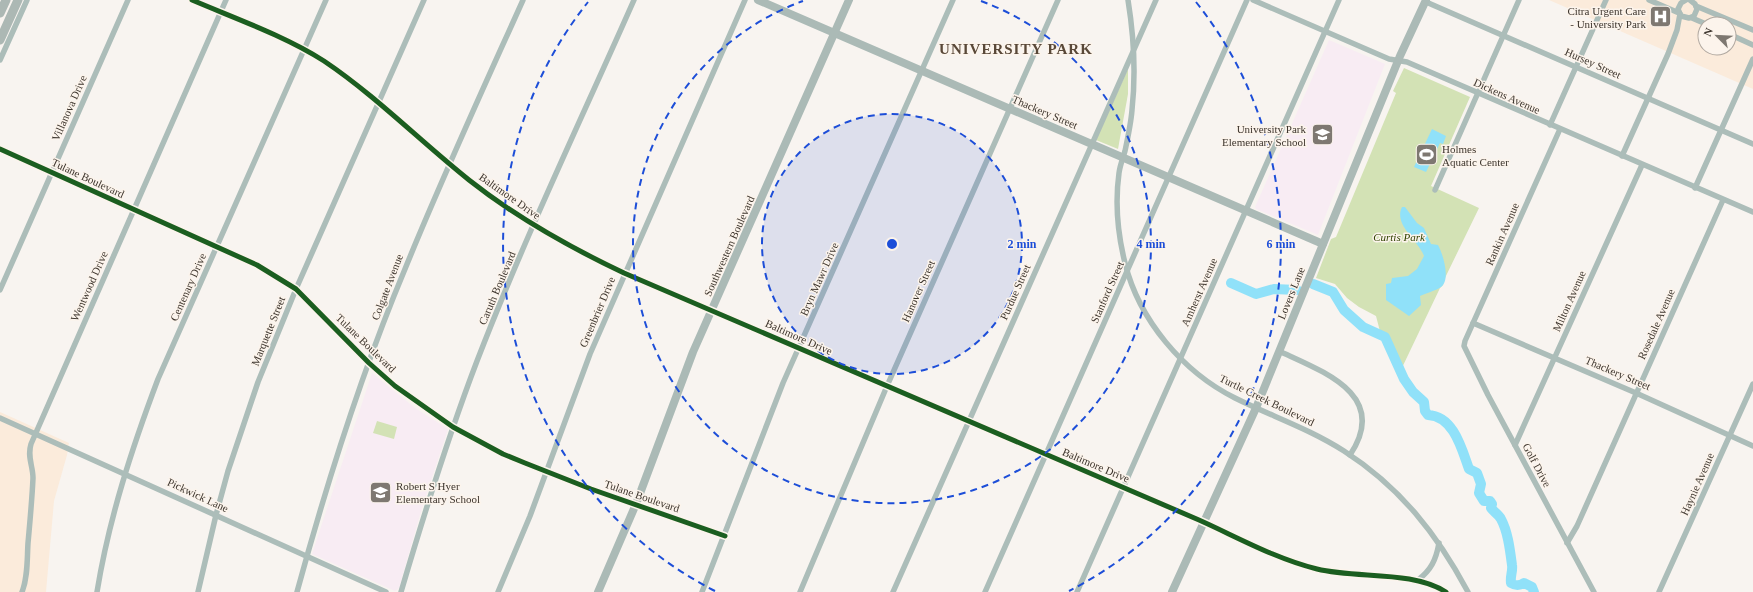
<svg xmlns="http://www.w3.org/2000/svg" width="1753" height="592" font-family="'Times New Roman',serif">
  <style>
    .built { fill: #fbebdb; fill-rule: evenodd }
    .education { fill: #f8ecf3 }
    .green { fill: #d3e2b5 }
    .water { fill: #90e1f9 }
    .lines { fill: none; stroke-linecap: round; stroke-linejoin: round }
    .river { stroke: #90e1f9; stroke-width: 10 }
    .street { stroke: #acbdb9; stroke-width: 5.5 }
    .secondary { stroke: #abbab6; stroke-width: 8 }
    .primary { stroke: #acb8b4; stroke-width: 9 }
    .cycleway-casing { stroke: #fcf4ec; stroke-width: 8 }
    .cycleway { stroke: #1b5e20; stroke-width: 5 }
    .ring { fill: none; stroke: #1d4ed8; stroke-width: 2; stroke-dasharray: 7 5 }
    .labels { text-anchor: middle; stroke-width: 3; stroke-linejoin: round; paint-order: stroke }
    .poi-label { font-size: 11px; fill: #3d352d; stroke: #fcf4ec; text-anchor: end }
    .street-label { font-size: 11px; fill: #3d352d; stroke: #fcf4ec }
    .park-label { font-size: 11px; font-style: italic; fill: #2f4100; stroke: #fcf4ec }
    .district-label { font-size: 15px; font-weight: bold; letter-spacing: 1px; fill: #594838; stroke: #fcf4ec }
    .centre { fill: #1d4ed8; stroke: #fcf4ec; stroke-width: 2 }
    .ring-label { font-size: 12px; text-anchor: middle; font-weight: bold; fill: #1d4ed8; stroke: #fcf4ec; stroke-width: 3; stroke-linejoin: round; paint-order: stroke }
  </style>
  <rect width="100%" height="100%" fill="#f8f4f0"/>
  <g class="built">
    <path d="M1549 0H1753V89ZM1705 24H1729V48H1705Z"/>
    <polygon points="0,412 69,443 67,455 54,501 46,592 0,592"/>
  </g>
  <g class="education">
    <polygon points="1329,40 1385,64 1318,235 1256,209 1255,207"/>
    <polygon points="372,373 415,408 448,429 422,508 399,588 395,591 312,554"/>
  </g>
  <g class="green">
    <polygon points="1404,68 1470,97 1431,186 1479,208 1444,280 1443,285 1440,288 1399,374 1383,343 1376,316 1359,307 1347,298 1335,284 1316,278 1331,239 1336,237 1396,93 1393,91"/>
    <polygon points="1128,69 1128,94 1118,149 1096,140"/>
    <polygon points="377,421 397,427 394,439 373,433"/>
  </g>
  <g class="water">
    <polygon points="1432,129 1446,136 1443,144 1440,143 1426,172 1414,167"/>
    <path d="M1402 207H1405L1417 223 1424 228 1431 244 1438 245C1443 254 1451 280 1441 287 1435 291 1426 293 1420 296L1421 305 1409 316 1386 300V284L1391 283 1392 278 1408 276 1417 269 1424 256C1419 241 1393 225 1402 207Z"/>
  </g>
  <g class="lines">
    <g class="river">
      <polyline points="1231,283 1256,294 1274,289 1297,290"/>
      <path d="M1313 284 1333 292 1344 310 1363 327 1385 337 1404 379 1413 392 1424 402 1425 411 1428 415C1454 416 1462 450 1469 469L1477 473 1481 484 1479 493 1484 501H1490L1492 504 1491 508C1494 512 1499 515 1501 519 1508 532 1510 550 1512 565 1513 571 1510 576 1511 583 1516 586 1519 586 1524 583L1532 587 1534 592"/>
    </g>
    <g class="street">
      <path d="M192 0C234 18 285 36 324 61 376 96 420 141 469 180 517 218 569 247 624 273L1199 520C1237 537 1276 559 1317 569 1358 579 1411 570 1446 592"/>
      <path d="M1128 0C1134 37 1136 73 1132 110 1131 123 1128 137 1125 151 1123 158 1120 165 1119 173 1115 202 1118 235 1125 263 1139 320 1183 372 1235 398 1271 416 1310 429 1344 451 1400 487 1437 534 1468 592"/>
      <polyline points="1253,0 1389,59 1407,62 1753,212"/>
      <polyline points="1649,0 1679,13"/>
      <polyline points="1686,0 1681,3 1678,9 1681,16 1689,18 1694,16 1697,9 1695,4 1690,0"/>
      <polyline points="1426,2 1753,144"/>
      <polyline points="1696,6 1753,30"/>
      <polyline points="1692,18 1706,24"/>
      <polyline points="1729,34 1753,45"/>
      <polyline points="0,60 27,0"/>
      <polyline points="1550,125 1606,0"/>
      <polyline points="1560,129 1465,341 1464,346 1488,395 1594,592"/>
      <polyline points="0,149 257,265 296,289 369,363 395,386 453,427 503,454 525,463 591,489 725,536"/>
      <polyline points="1622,156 1668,54 1677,30 1680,14"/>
      <polyline points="1695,188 1753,59"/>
      <polyline points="1435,190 1519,0"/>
      <polyline points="0,290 128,0"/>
      <polyline points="1473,323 1636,393 1753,446"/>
      <path d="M1279 351C1324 372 1390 395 1350 455"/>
      <polyline points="0,418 386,592"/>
      <polyline points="1515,445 1642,165"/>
      <polyline points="1567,543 1577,526 1723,200"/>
      <path d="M1418 580C1431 570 1436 560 1439 543"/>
      <path d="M22 592C28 577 27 559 28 543 30 521 32 500 33 478 33 466 27 457 31 444L226 0"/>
      <path d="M97 592C109 518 132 448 158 379L326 0"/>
      <polyline points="198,592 216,515 228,471 258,382 296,289 424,0"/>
      <path d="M297 592C327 482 361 374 405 269 442 178 483 89 523 0"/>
      <path d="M401 592C424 514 448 437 477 361 524 239 581 120 634 0"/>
      <polyline points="498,592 530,516 590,354 745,0"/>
      <polyline points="702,592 783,383 953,0"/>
      <polyline points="800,592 887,386 1058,0"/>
      <polyline points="893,592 1156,0"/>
      <polyline points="985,592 1247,0"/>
      <polyline points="1077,592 1339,0"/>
      <polyline points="1659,592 1753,384"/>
    </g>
    <g class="secondary">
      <polyline points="758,0 1323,244"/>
      <polyline points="598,592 636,504 693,352 849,0"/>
      <polyline points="1172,592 1256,408 1400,56 1426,0"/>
    </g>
    <g class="primary">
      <polyline points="0,13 6,0"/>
      <polyline points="0,40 18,0"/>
    </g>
    <defs>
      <g id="cycleway">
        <path d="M192 0C234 18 285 36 324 61 376 96 420 141 469 180 517 218 569 247 624 273L1199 520C1237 537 1276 559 1317 569 1358 579 1411 570 1446 592"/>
        <polyline points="0,149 257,265 296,289 369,363 395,386 453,427 503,454 525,463 591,489 725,536"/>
      </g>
    </defs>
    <use href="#cycleway" class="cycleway-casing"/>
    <use href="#cycleway" class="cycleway"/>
  </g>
  <circle cx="892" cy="244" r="130" fill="#1d4ed8" fill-opacity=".12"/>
  <g class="ring">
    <circle cx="892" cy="244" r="130"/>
    <path d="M981 1A259 259 0 1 1 803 1"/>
    <path d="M715 591A389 389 0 0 1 588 2M1196 2A389 389 0 0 1 1069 591"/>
  </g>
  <defs>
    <symbol id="hospital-square" viewBox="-11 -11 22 22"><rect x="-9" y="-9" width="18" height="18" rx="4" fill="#7e7871" stroke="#fcf4ec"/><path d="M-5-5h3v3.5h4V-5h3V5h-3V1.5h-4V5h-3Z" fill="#fff"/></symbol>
    <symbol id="school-square" viewBox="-11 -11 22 22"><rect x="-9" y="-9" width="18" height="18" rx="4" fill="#7e7871" stroke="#fcf4ec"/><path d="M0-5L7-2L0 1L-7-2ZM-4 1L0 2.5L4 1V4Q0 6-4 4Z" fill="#fff"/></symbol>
    <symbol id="stadium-square" viewBox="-11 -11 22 22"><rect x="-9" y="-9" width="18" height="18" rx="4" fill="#7e7871" stroke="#fcf4ec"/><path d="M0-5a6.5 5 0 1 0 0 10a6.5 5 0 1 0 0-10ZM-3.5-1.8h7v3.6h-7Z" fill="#fff"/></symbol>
  </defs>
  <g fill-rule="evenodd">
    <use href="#hospital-square" x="1648" y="4" width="25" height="25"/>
    <use href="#school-square" x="1310" y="122" width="25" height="25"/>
    <use href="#stadium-square" x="1414" y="142" width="25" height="25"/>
    <use href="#school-square" x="368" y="480" width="25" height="25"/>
  </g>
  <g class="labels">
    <g class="poi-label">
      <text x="1646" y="15">Citra Urgent Care<tspan x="1646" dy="13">- University Park</tspan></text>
      <text x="1306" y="133">University Park<tspan x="1306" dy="13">Elementary School</tspan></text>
      <text x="1442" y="153" text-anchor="start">Holmes<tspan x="1442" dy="13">Aquatic Center</tspan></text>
      <text x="396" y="490" text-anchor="start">Robert S Hyer<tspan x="396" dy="13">Elementary School</tspan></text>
    </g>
    <g class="street-label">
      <text transform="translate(1593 63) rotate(24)" y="4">Hursey Street</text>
      <text transform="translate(1507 96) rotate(24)" y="4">Dickens Avenue</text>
      <text transform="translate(69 108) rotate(-66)" y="4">Villanova Drive</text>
      <text transform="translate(1045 112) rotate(23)" y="4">Thackery Street</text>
      <text transform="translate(88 178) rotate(25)" y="4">Tulane Boulevard</text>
      <text transform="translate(510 196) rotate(35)" y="4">Baltimore Drive</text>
      <text transform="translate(1502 234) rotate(-66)" y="4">Rankin Avenue</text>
      <text transform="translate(729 246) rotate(-66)" y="4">Southwestern Boulevard</text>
      <text transform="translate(819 279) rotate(-66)" y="4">Bryn Mawr Drive</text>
      <text transform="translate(89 286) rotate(-66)" y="4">Wentwood Drive</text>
      <text transform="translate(188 287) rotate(-66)" y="4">Centenary Drive</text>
      <text transform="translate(387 287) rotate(-69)" y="4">Colgate Avenue</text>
      <text transform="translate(497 288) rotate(-67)" y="4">Caruth Boulevard</text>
      <text transform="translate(918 291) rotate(-66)" y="4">Hanover Street</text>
      <text transform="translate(1015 292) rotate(-66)" y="4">Purdue Street</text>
      <text transform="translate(1107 292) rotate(-66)" y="4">Stanford Street</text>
      <text transform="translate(1199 292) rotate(-66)" y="4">Amherst Avenue</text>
      <text transform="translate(1291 293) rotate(-68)" y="4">Lovers Lane</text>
      <text transform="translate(1569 301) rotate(-66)" y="4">Milton Avenue</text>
      <text transform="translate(597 312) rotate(-67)" y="4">Greenbrier Drive</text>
      <text transform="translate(1656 324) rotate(-66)" y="4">Rosedale Avenue</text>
      <text transform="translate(268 331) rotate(-68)" y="4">Marquette Street</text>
      <text transform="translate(799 337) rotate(24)" y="4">Baltimore Drive</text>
      <text transform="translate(366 343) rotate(44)" y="4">Tulane Boulevard</text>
      <text transform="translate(1618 373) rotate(23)" y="4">Thackery Street</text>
      <text transform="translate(1267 400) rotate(26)" y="4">Turtle Creek Boulevard</text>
      <text transform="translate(1096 465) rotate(23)" y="4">Baltimore Drive</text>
      <text transform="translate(1537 465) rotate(62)" y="4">Golf Drive</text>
      <text transform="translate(1697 484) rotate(-66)" y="4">Haynie Avenue</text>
      <text transform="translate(198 495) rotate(25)" y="4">Pickwick Lane</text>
      <text transform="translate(642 496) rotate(19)" y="4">Tulane Boulevard</text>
    </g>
    <g class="park-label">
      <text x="1399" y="241">Curtis Park</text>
    </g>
    <g class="district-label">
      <text x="1016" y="54">UNIVERSITY PARK</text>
    </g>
  </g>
  <circle cx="892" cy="244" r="6" class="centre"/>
  <g class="ring-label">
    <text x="1022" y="248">2 min</text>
    <text x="1151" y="248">4 min</text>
    <text x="1281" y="248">6 min</text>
  </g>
  <g transform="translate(1717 36) rotate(294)"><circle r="19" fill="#fcf4ec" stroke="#b0a8a0"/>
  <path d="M0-3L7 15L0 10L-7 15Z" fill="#7e7871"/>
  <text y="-6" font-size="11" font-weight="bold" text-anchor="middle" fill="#3d352d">N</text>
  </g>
</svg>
